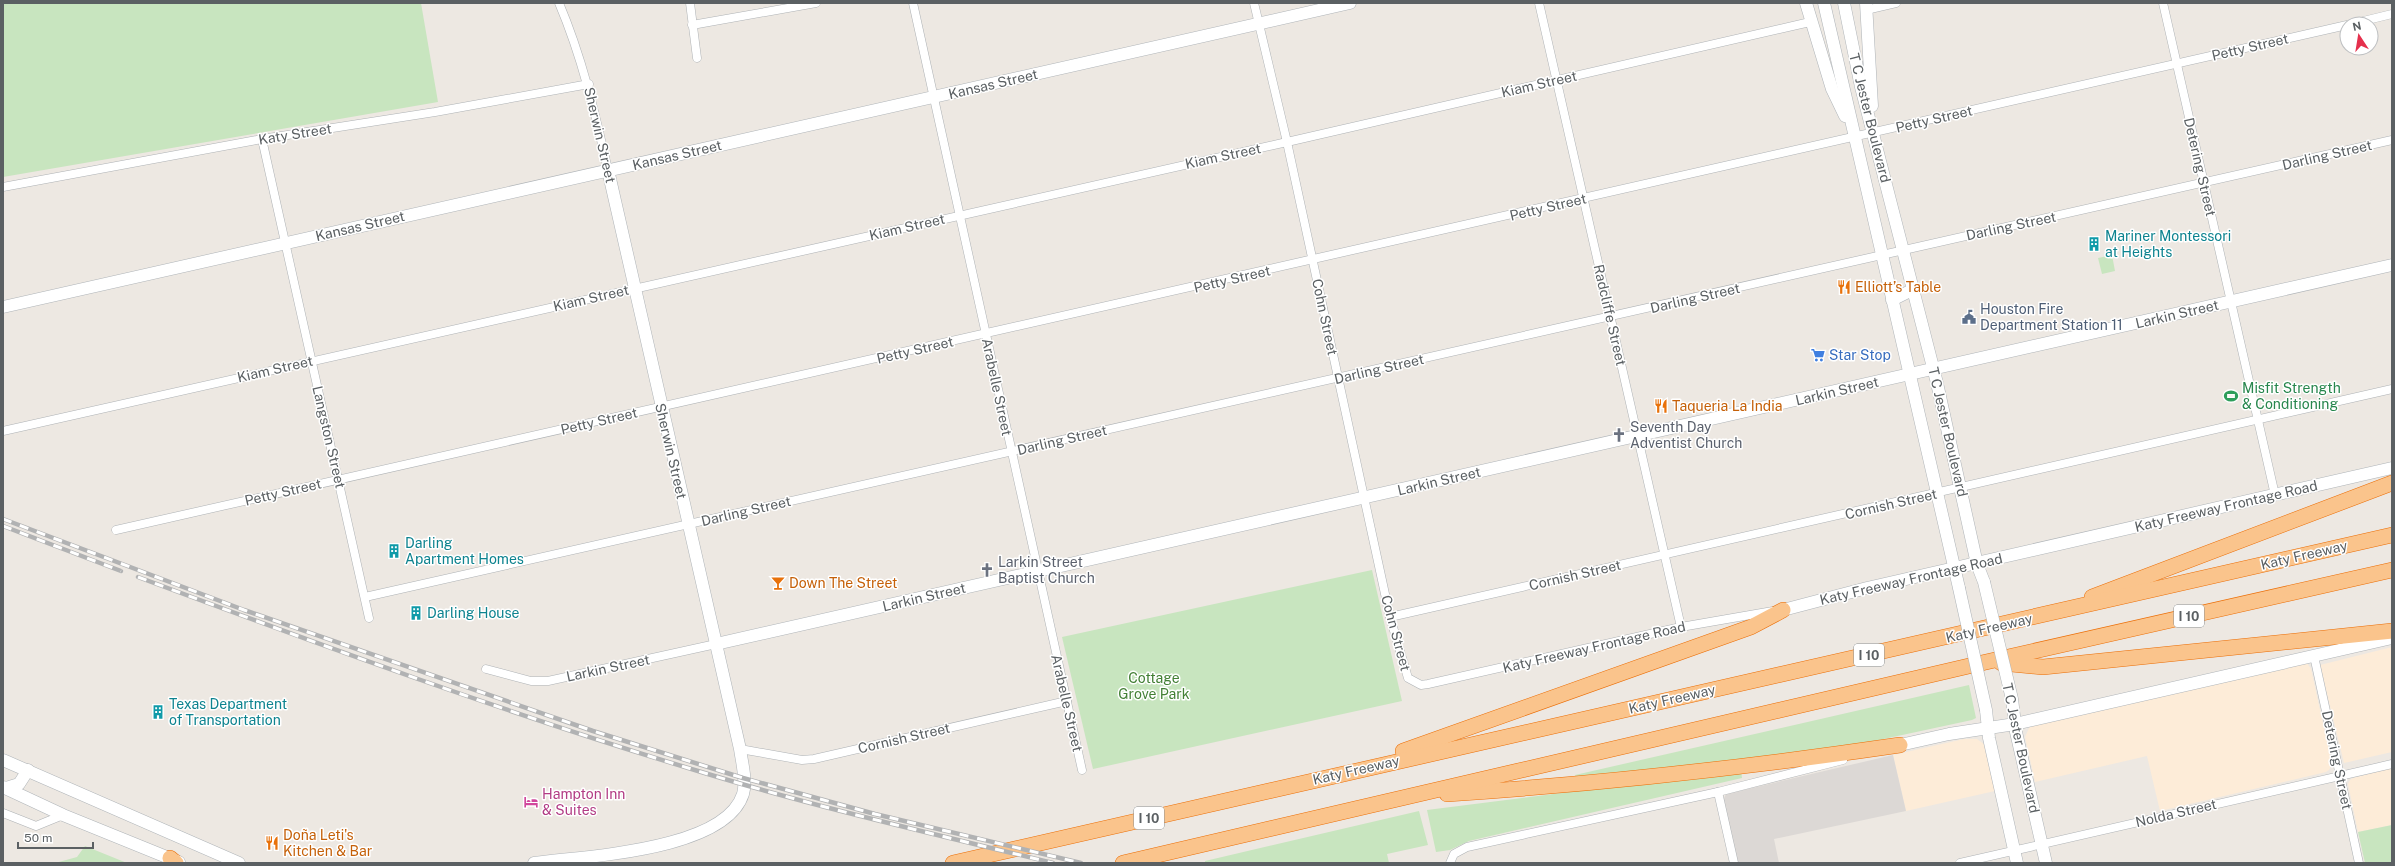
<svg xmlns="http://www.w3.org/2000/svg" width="2395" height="866" font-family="'Public Sans',sans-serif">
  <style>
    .commercial { fill: #fdecd8 }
    .industrial { fill: #dcd8d5 }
    .green { fill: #c8e5bf }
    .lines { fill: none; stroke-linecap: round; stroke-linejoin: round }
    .street-casing { stroke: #aeb2b5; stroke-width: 9 }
    .secondary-casing { stroke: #afb4b8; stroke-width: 13 }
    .highway-casing { stroke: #eb6d05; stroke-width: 16 }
    .street { stroke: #fff; stroke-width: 8 }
    .secondary { stroke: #fff; stroke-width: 12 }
    .highway { stroke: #fac48c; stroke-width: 15 }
    .rail-casing { stroke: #b1b2b3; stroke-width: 4.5 }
    .rail { stroke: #fff; stroke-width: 3; stroke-dasharray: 9; stroke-linecap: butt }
    .secondary-bridge-casing { stroke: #afb4b8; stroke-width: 13; stroke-linecap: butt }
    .secondary-bridge { stroke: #fff; stroke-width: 12 }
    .labels { text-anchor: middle; stroke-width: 3; stroke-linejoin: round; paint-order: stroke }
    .shield { fill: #fff; stroke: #8c9092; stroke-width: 1 }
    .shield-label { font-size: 13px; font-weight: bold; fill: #5b6063 }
    .street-label { font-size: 14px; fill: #5b6063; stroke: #fff }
    .culture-label { font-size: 14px; fill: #0d838f; stroke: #fff; text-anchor: start }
    .food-label { font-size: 14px; fill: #c56008; stroke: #fff; text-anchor: start }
    .service-label { font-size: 14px; fill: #4e5e75; stroke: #fff; text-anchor: start }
    .shop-label { font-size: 14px; fill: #366cbe; stroke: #fff; text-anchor: start }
    .leisure-label { font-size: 14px; fill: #27864d; stroke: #fff; text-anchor: start }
    .worship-label { font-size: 14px; fill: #5b616d; stroke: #fff; text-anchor: start }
    .park-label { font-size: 14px; fill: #438035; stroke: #fff }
    .hotel-label { font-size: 14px; fill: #b23c85; stroke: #fff; text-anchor: start }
  </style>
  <rect width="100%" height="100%" fill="#ede8e2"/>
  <g class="commercial">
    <polygon points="2392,647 2392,752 2344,763 2320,665"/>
    <polygon points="2307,663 2311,669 2332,764 2329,770 2326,772 2160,811 2147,756 2035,782 2025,737 2030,726"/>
    <polygon points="1964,739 1977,739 1984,744 1995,791 1906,811 1893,755"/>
    <polygon points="2392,768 2392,825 2358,832 2348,784 2350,780 2353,778"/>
  </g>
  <polygon class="industrial" points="1893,755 1906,811 1774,839 1779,863 1738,863 1723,800 1726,794"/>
  <g class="green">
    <polygon points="9,3 421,3 438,102 3,177 3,4"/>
    <polygon points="2112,255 2115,271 2102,274 2098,258"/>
    <polygon points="1372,570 1402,701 1093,769 1062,637"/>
    <polygon points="1969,685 1976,718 1972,720 1879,740 1821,751 1577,782 1575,775"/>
    <polygon points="1741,770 1742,778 1469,841 1450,850 1436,852 1427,810"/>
    <polygon points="1419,811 1428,845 1387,854 1389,863 1205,863 1205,861"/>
    <polygon points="2392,825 2392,863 2365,863 2358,832"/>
    <polygon points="85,846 127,863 55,863 77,857"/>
  </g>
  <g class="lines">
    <defs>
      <g id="street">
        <path d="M559 3C582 57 595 113 608 170"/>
        <polyline points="690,3 697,58"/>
        <polyline points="913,3 1082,770"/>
        <polyline points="1254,3 1287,142 1390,617 1408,678 1421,685 1428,684 1681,627 1773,611"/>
        <polyline points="1539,3 1681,627"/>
        <polyline points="2163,3 2275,495"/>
        <polyline points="1866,10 1896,3"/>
        <polyline points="2351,24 2392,14"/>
        <polyline points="692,25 816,3"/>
        <polyline points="262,139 369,618"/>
        <polyline points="3,187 262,139 435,112 589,84"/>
        <polyline points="3,431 1287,142 1810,22"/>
        <polyline points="116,530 2347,25"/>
        <polyline points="365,597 2392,140"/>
        <polyline points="1390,617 2392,389"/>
        <polyline points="2314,656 2359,863"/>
        <polyline points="486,669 531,681 548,681 716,644"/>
        <polyline points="740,749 802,760 814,759 1067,701"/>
        <polyline points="1718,792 1734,863"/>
        <polyline points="3,813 36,826 63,815"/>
        <polyline points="1450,863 1454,854 1467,847 1718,792 1843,760"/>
        <polyline points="1960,863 2392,764"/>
      </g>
      <g id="secondary">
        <polyline points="1806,3 1832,89 1845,116"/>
        <polyline points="1824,3 1959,588"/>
        <polyline points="1844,3 1861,87 1937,383 1977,564 1984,582"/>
        <polyline points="1866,3 1872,106"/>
        <polyline points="1892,300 1912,290"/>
        <polyline points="3,307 1350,3"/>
        <polyline points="1783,610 1867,588 2392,468"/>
        <polyline points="716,644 2392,265"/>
        <polyline points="2012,699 2016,732 2046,863"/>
        <polyline points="1986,710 1989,738 2017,863"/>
        <polyline points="1900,745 1949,734 2015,724 2392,638"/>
        <polyline points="3,760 239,863"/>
        <polyline points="3,787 63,815 179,862"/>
        <polyline points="6,788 19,784 28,770"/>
        <path d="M534 863C584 856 725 851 743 794 747 781 742 763 740 749L608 170"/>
      </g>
      <g id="highway">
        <polyline points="2092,597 2392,483"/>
        <polyline points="2001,663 2043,667 2392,631"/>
        <polyline points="1403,751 1751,627 1783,610"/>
        <path d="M1447 794C1599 784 1750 767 1900 745"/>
        <polyline points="170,858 176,863"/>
        <polyline points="953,863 2392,535"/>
        <polyline points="1123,863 1986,662 2392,570"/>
      </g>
    </defs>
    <use href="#street" class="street-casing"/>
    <use href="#secondary" class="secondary-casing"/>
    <use href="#highway" class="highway-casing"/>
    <use href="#street" class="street"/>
    <use href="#secondary" class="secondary"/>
    <use href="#highway" class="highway"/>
    <defs>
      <g id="rail">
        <polyline points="3,519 244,610 593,731 743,778 875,814 1081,863"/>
        <polyline points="3,526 121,571"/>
        <path d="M138 577C323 646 509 714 698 771 815 807 934 834 1053 863"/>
      </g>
    </defs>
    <use href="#rail" class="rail-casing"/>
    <use href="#rail" class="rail"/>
    <defs>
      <g id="secondary-bridge">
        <polyline points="1984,582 2012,699"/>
        <polyline points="1959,588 1986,710"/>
      </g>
    </defs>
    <use href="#secondary-bridge" class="secondary-bridge-casing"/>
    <use href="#secondary-bridge" class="secondary-bridge"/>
  </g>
  <defs>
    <symbol id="building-bare" viewBox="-9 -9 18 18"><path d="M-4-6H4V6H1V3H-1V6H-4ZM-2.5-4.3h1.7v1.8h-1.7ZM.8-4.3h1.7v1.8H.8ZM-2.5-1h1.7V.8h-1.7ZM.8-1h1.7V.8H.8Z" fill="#0f9aa8" stroke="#fff" stroke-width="2.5" paint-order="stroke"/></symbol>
    <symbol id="restaurant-bare" viewBox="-9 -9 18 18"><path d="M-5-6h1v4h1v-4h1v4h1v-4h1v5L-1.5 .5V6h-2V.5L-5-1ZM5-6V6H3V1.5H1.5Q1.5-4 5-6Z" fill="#e8710a" stroke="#fff" stroke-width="2.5" paint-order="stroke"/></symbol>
    <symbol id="civic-bare" viewBox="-9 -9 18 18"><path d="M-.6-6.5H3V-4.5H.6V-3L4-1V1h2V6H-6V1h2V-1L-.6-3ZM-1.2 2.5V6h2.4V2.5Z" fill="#5c6f8a" stroke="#fff" stroke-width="2.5" paint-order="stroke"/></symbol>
    <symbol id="supermarket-bare" viewBox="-9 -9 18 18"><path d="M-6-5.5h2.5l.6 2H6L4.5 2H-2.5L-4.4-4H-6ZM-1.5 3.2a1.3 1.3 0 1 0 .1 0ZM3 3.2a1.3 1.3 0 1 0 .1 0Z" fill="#3f7fe0" stroke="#fff" stroke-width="2.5" paint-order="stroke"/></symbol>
    <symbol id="stadium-bare" viewBox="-9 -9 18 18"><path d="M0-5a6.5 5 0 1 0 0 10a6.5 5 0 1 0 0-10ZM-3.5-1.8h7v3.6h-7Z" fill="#2e9e5b" stroke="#fff" stroke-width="2.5" paint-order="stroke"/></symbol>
    <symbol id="church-bare" viewBox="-9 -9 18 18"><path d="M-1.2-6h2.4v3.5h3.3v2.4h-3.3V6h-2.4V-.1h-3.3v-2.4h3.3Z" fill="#6b7280" stroke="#fff" stroke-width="2.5" paint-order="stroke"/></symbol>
    <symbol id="bar-bare" viewBox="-9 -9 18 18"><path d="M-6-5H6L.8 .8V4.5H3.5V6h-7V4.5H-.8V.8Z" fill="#e8710a" stroke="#fff" stroke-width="2.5" paint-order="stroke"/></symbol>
    <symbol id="hotel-bare" viewBox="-9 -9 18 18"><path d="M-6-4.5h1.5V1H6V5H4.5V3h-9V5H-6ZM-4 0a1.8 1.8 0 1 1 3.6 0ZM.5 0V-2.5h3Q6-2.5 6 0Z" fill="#d1479c" stroke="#fff" stroke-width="2.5" paint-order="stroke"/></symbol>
  </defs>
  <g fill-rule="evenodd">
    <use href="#building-bare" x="2084" y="234" width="20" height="20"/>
    <use href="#restaurant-bare" x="1834" y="277" width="20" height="20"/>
    <use href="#civic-bare" x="1959" y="307" width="20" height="20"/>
    <use href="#supermarket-bare" x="1808" y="345" width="20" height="20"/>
    <use href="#stadium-bare" x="2221" y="386" width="20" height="20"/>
    <use href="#restaurant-bare" x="1651" y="396" width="20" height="20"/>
    <use href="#church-bare" x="1609" y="425" width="20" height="20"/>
    <use href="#building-bare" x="384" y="541" width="20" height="20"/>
    <use href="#church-bare" x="977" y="560" width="20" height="20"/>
    <use href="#bar-bare" x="768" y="573" width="20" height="20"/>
    <use href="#building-bare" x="406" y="603" width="20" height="20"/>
    <use href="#building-bare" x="148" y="702" width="20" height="20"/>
    <use href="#hotel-bare" x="521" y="792" width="20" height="20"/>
    <use href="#restaurant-bare" x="262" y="833" width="20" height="20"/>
  </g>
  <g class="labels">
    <g class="shield">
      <rect x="2174" y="605" width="30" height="22" rx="3"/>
      <rect x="1854" y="644" width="30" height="22" rx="3"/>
      <rect x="1134" y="807" width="30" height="22" rx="3"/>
    </g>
    <g class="shield-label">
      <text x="2189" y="621">I 10</text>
      <text x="1869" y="660">I 10</text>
      <text x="1149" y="823">I 10</text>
    </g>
    <g class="street-label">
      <text transform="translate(2250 47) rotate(-13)" y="5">Petty Street</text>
      <text transform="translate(993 84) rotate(-13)" y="5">Kansas Street</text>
      <text transform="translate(1539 84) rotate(-13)" y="5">Kiam Street</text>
      <text transform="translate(1870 118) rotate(76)" y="5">T C Jester Boulevard</text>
      <text transform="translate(1934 119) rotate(-13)" y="5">Petty Street</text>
      <text transform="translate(295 134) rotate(-9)" y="5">Katy Street</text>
      <text transform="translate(600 135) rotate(77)" y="5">Sherwin Street</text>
      <text transform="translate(677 155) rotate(-13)" y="5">Kansas Street</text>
      <text transform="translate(2327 155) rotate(-13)" y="5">Darling Street</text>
      <text transform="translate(1223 156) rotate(-12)" y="5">Kiam Street</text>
      <text transform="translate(2200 167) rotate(77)" y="5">Detering Street</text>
      <text transform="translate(1548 207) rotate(-13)" y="5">Petty Street</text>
      <text transform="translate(360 226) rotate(-13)" y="5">Kansas Street</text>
      <text transform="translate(2011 226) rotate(-12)" y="5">Darling Street</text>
      <text transform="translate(907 227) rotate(-13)" y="5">Kiam Street</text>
      <text transform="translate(1232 279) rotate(-13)" y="5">Petty Street</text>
      <text transform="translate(591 298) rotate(-13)" y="5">Kiam Street</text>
      <text transform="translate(1695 298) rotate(-13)" y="5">Darling Street</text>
      <text transform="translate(2177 314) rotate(-13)" y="5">Larkin Street</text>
      <text transform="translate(1610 315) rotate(77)" y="5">Radcliffe Street</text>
      <text transform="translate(1325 317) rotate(78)" y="5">Cohn Street</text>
      <text transform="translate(915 350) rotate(-13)" y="5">Petty Street</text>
      <text transform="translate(275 369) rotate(-13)" y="5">Kiam Street</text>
      <text transform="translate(1379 369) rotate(-13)" y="5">Darling Street</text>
      <text transform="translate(997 387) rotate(78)" y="5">Arabelle Street</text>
      <text transform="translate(1837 391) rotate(-13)" y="5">Larkin Street</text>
      <text transform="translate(599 421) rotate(-13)" y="5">Petty Street</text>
      <text transform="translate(1948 432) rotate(77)" y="5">T C Jester Boulevard</text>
      <text transform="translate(329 437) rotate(77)" y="5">Langston Street</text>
      <text transform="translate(1062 440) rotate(-13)" y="5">Darling Street</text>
      <text transform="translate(671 451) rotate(77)" y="5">Sherwin Street</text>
      <text transform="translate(1439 481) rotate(-13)" y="5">Larkin Street</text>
      <text transform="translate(283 492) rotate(-13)" y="5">Petty Street</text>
      <text transform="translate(1891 504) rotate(-13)" y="5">Cornish Street</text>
      <text transform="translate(2226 506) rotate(-13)" y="5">Katy Freeway Frontage Road</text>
      <text transform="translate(746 511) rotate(-13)" y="5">Darling Street</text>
      <text transform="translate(2304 555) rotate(-13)" y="5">Katy Freeway</text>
      <text transform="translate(1575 575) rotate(-13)" y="5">Cornish Street</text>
      <text transform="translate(1911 579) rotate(-13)" y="5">Katy Freeway Frontage Road</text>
      <text transform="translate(924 597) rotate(-13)" y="5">Larkin Street</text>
      <text transform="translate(1989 628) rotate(-13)" y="5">Katy Freeway</text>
      <text transform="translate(1396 633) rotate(75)" y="5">Cohn Street</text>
      <text transform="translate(1594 647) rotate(-13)" y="5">Katy Freeway Frontage Road</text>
      <text transform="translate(608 668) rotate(-12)" y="5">Larkin Street</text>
      <text transform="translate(1672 699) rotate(-13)" y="5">Katy Freeway</text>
      <text transform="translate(1067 703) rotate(77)" y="5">Arabelle Street</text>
      <text transform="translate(904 738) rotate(-13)" y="5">Cornish Street</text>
      <text transform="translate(2021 748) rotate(78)" y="5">T C Jester Boulevard</text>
      <text transform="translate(2337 760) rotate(78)" y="5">Detering Street</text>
      <text transform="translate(1356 770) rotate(-13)" y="5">Katy Freeway</text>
      <text transform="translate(2176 813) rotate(-13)" y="5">Nolda Street</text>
    </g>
    <g class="culture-label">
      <text x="2105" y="241">Mariner Montessori<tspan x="2105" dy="16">at Heights</tspan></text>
      <text x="405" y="548">Darling<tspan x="405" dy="16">Apartment Homes</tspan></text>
      <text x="427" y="618">Darling House</text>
      <text x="169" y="709">Texas Department<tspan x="169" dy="16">of Transportation</tspan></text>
    </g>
    <g class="food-label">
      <text x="1855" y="292">Elliott’s Table</text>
      <text x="1672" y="411">Taqueria La India</text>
      <text x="789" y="588">Down The Street</text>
      <text x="283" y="840">Doña Leti's<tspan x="283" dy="16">Kitchen &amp; Bar</tspan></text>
    </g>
    <g class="service-label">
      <text x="1980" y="314">Houston Fire<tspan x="1980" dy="16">Department Station 11</tspan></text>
    </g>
    <g class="shop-label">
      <text x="1829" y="360">Star Stop</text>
    </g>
    <g class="leisure-label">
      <text x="2242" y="393">Misfit Strength<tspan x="2242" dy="16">&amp; Conditioning</tspan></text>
    </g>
    <g class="worship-label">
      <text x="1630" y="432">Seventh Day<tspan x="1630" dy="16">Adventist Church</tspan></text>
      <text x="998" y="567">Larkin Street<tspan x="998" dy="16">Baptist Church</tspan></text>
    </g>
    <g class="park-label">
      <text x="1154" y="683">Cottage<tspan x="1154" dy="16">Grove Park</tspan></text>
    </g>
    <g class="hotel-label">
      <text x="542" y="799">Hampton Inn<tspan x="542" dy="16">&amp; Suites</tspan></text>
    </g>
  </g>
  <rect width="2395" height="866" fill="none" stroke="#5b6063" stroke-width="8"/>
  <g transform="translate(2359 36) rotate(348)"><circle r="19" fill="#ffffff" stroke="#bdbfc1"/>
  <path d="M0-3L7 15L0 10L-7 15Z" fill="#e5304d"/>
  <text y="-6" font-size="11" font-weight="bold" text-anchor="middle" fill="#5b6063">N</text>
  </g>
  <path d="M18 842v6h75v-6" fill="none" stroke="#5b6063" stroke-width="2"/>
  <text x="24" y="842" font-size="12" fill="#5b6063" stroke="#ffffff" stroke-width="3" paint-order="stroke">50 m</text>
</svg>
